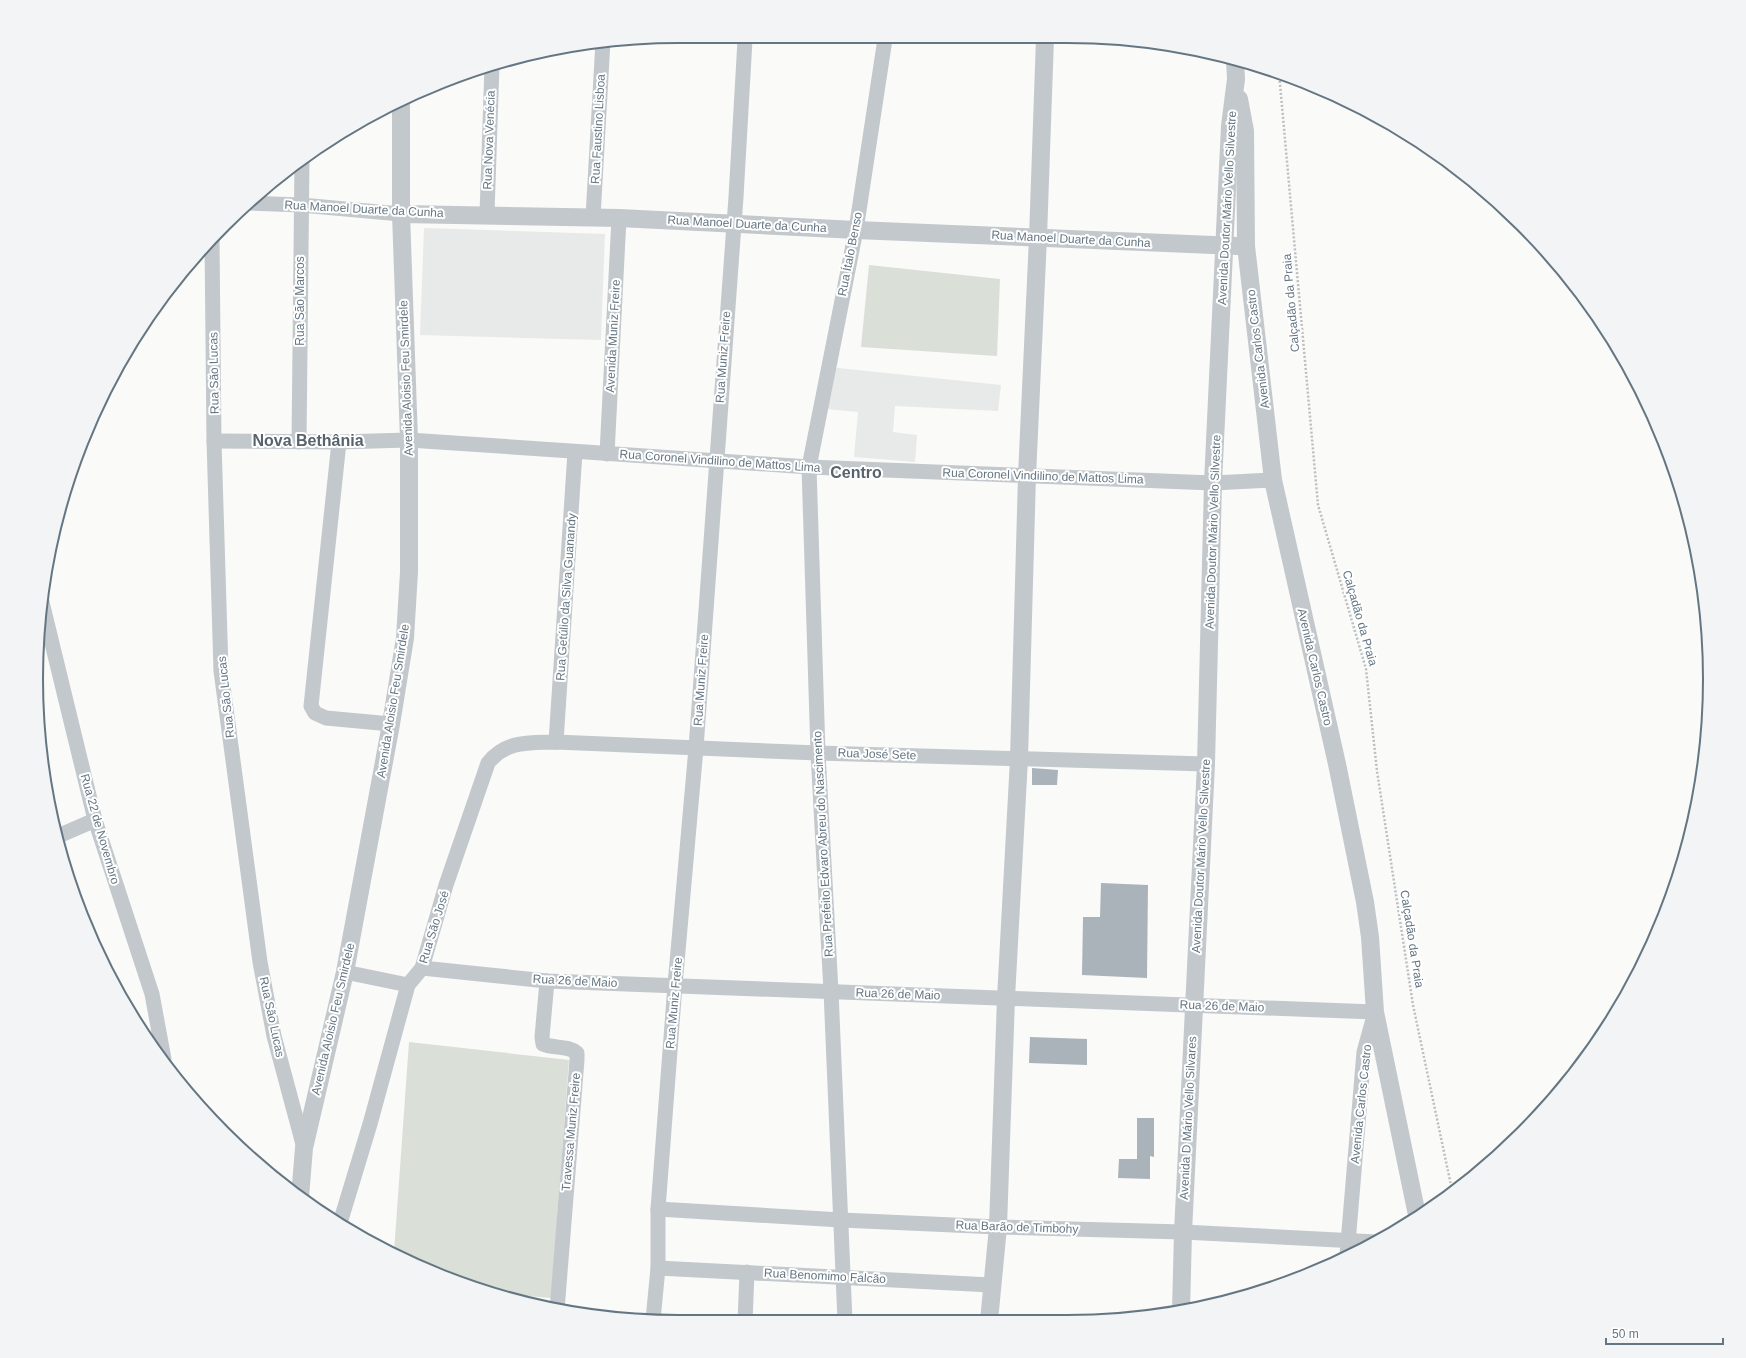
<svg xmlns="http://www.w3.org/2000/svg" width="1746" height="1358" font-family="Helvetica,sans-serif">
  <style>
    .built { fill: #e8e9e9 }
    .green { fill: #dadfd7 }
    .building { fill: #aab3b9 }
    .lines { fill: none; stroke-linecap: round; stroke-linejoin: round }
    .path { stroke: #bbbfc2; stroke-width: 2.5; stroke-dasharray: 2 2; stroke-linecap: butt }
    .minor { stroke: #c3c8cc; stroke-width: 15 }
    .tertiary { stroke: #c3c8cc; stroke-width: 18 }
    .labels { text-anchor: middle; stroke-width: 4; stroke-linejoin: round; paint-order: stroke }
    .street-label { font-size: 12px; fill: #657683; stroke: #fff }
    .district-label { font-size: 16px; font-weight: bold; fill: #57646e; stroke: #fff }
    .rim { fill: none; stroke: #657683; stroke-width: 2 }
  </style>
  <rect width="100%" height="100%" fill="#fafaf8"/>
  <g class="built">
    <polygon points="424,228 605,234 601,340 420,335"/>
    <polygon points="829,367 1001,385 998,411 895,406 893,432 917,435 915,462 854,457 858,412 826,409"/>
  </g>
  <g class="green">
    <polygon points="869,265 1000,279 997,356 861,347"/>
    <polygon points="409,1042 569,1060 551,1298 501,1294 433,1273 394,1252"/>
  </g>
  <g class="building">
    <polygon points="1032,768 1058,770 1057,785 1032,785"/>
    <polygon points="1101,883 1148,885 1147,978 1082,975 1083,917 1100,917"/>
    <polygon points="1030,1037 1087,1039 1087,1065 1029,1063"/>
    <polygon points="1137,1118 1154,1118 1154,1157 1150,1156 1150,1179 1118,1178 1119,1159 1137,1159"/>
  </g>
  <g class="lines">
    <polyline class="path" points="1279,73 1318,505 1366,669 1377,771 1413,1005 1452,1190"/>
    <g class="minor">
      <polyline points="249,203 301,205 401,214"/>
      <polyline points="487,214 492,65"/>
      <polyline points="593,217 603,41"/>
      <polyline points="212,239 214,441 221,671 260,962 274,1036 304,1148"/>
      <polyline points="214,441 339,442 409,440 809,467 1213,483 1273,480"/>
      <polyline points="299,442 302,159"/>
      <polyline points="339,442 311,706 315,713 326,718 391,724"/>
      <polyline points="607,454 619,218"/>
      <polyline points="41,598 95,820 152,994 164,1059"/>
      <polyline points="556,742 575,452"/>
      <polyline points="56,837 95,820"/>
      <polyline points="422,968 547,981 1375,1012 1364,1052 1347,1255"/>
      <polyline points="345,972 408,985"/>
      <path d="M547 981 542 1037 543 1044C555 1049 567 1045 577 1053V1060L557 1310"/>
      <polyline points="658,1209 841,1220 998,1227 1183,1232 1376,1242"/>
      <path d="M340 1223 370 1124 408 985 422 968 446 885 488 763C506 740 529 743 556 742L818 753 1206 764"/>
      <polyline points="658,1268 991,1285"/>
      <polyline points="653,1320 658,1268 658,1209 675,985 696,748 736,197 745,40"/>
      <polyline points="845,1321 831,991 818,753 809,467 856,230 885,39"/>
      <polyline points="745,1322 747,1272"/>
    </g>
    <g class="tertiary">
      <polyline points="1239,99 1245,131 1246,246 1273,480 1337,764 1365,902 1370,937 1375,1012 1417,1215"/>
      <polyline points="401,214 619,218 856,230 1237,246"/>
      <polyline points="300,1197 304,1148 345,972 391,724 405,638 409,572 409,440 401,214 401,101"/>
      <polyline points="1181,1311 1183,1232 1206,764 1213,483 1230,126 1236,79 1235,60"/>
      <polyline points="989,1321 998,1227 1006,998 1019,759 1027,476 1038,237 1045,38"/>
    </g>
  </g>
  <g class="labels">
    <g class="street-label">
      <text transform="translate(598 129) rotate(-87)" y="4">Rua Faustino Lisboa</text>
      <text transform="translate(489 140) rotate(-88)" y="4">Rua Nova Venécia</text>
      <text transform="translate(1227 208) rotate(-87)" y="4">Avenida Doutor Mário Vello Silvestre</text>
      <text transform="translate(364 209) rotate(3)" y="4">Rua Manoel Duarte da Cunha</text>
      <text transform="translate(747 224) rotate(3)" y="4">Rua Manoel Duarte da Cunha</text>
      <text transform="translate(1071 239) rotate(3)" y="4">Rua Manoel Duarte da Cunha</text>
      <text transform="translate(850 254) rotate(-79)" y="4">Rua Ítalo Benso</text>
      <text transform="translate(300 301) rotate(-90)" y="4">Rua São Marcos</text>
      <text transform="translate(1291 303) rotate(-95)" y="4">Calçadão da Praia</text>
      <text transform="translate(613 336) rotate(-87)" y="4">Avenida Muniz Freire</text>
      <text transform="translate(1258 349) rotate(-97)" y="4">Avenida Carlos Castro</text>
      <text transform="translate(723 357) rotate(-86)" y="4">Rua Muniz Freire</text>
      <text transform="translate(214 373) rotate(-91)" y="4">Rua São Lucas</text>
      <text transform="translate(406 378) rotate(-92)" y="4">Avenida Aloisio Feu Smirdele</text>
      <text transform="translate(720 461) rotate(4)" y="4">Rua Coronel Vindilino de Mattos Lima</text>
      <text transform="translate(1043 476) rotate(2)" y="4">Rua Coronel Vindilino de Mattos Lima</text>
      <text transform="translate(1213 532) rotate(-88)" y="4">Avenida Doutor Mário Vello Silvestre</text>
      <text transform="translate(566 597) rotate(-86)" y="4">Rua Getúlio da Silva Guanandy</text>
      <text transform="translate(1360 618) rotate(74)" y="4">Calçadão da Praia</text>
      <text transform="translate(1315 667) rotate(77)" y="4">Avenida Carlos Castro</text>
      <text transform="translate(701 680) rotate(-86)" y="4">Rua Muniz Freire</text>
      <text transform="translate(226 697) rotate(-96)" y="4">Rua São Lucas</text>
      <text transform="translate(393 701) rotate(-81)" y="4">Avenida Aloisio Feu Smirdele</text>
      <text transform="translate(877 754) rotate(2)" y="4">Rua José Sete</text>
      <text transform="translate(100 829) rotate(74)" y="4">Rua 22 de Novembro</text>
      <text transform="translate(823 844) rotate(-93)" y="4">Rua Prefeito Edvaro Abreu do Nascimento</text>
      <text transform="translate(1201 856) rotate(-87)" y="4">Avenida Doutor Mário Vello Silvestre</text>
      <text transform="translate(434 927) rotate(-73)" y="4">Rua São José</text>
      <text transform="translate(1412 939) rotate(81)" y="4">Calçadão da Praia</text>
      <text transform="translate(575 981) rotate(3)" y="4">Rua 26 de Maio</text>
      <text transform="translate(898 994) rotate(2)" y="4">Rua 26 de Maio</text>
      <text transform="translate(674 1003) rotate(-85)" y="4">Rua Muniz Freire</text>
      <text transform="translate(1222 1006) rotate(2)" y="4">Rua 26 de Maio</text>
      <text transform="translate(272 1017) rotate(78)" y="4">Rua São Lucas</text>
      <text transform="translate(333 1019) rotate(-77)" y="4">Avenida Aloisio Feu Smirdele</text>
      <text transform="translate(1361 1104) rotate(-84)" y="4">Avenida Carlos Castro</text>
      <text transform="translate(1188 1118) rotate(-87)" y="4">Avenida D Mário Vello Silvares</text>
      <text transform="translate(571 1132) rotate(-85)" y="4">Travessa Muniz Freire</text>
      <text transform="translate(1017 1227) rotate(2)" y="4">Rua Barão de Timbohy</text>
      <text transform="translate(825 1276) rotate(3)" y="4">Rua Benomimo Falcão</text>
    </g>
    <g class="district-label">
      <text x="308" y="446">Nova Bethânia</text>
      <text x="856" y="478">Centro</text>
    </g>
  </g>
  <path d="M0 0H1746V1358H0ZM679 43H1067A636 636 0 0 1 1703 679V679A636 636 0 0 1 1067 1315H679A636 636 0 0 1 43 679V679A636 636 0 0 1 679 43Z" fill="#f3f4f5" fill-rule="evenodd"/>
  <path class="rim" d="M679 43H1067A636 636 0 0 1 1703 679V679A636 636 0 0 1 1067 1315H679A636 636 0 0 1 43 679V679A636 636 0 0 1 679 43Z"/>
  <path d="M1606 1338v6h117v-6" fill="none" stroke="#657683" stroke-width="2"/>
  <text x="1612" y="1338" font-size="12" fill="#657683" stroke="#ffffff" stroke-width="3" paint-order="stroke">50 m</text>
</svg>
